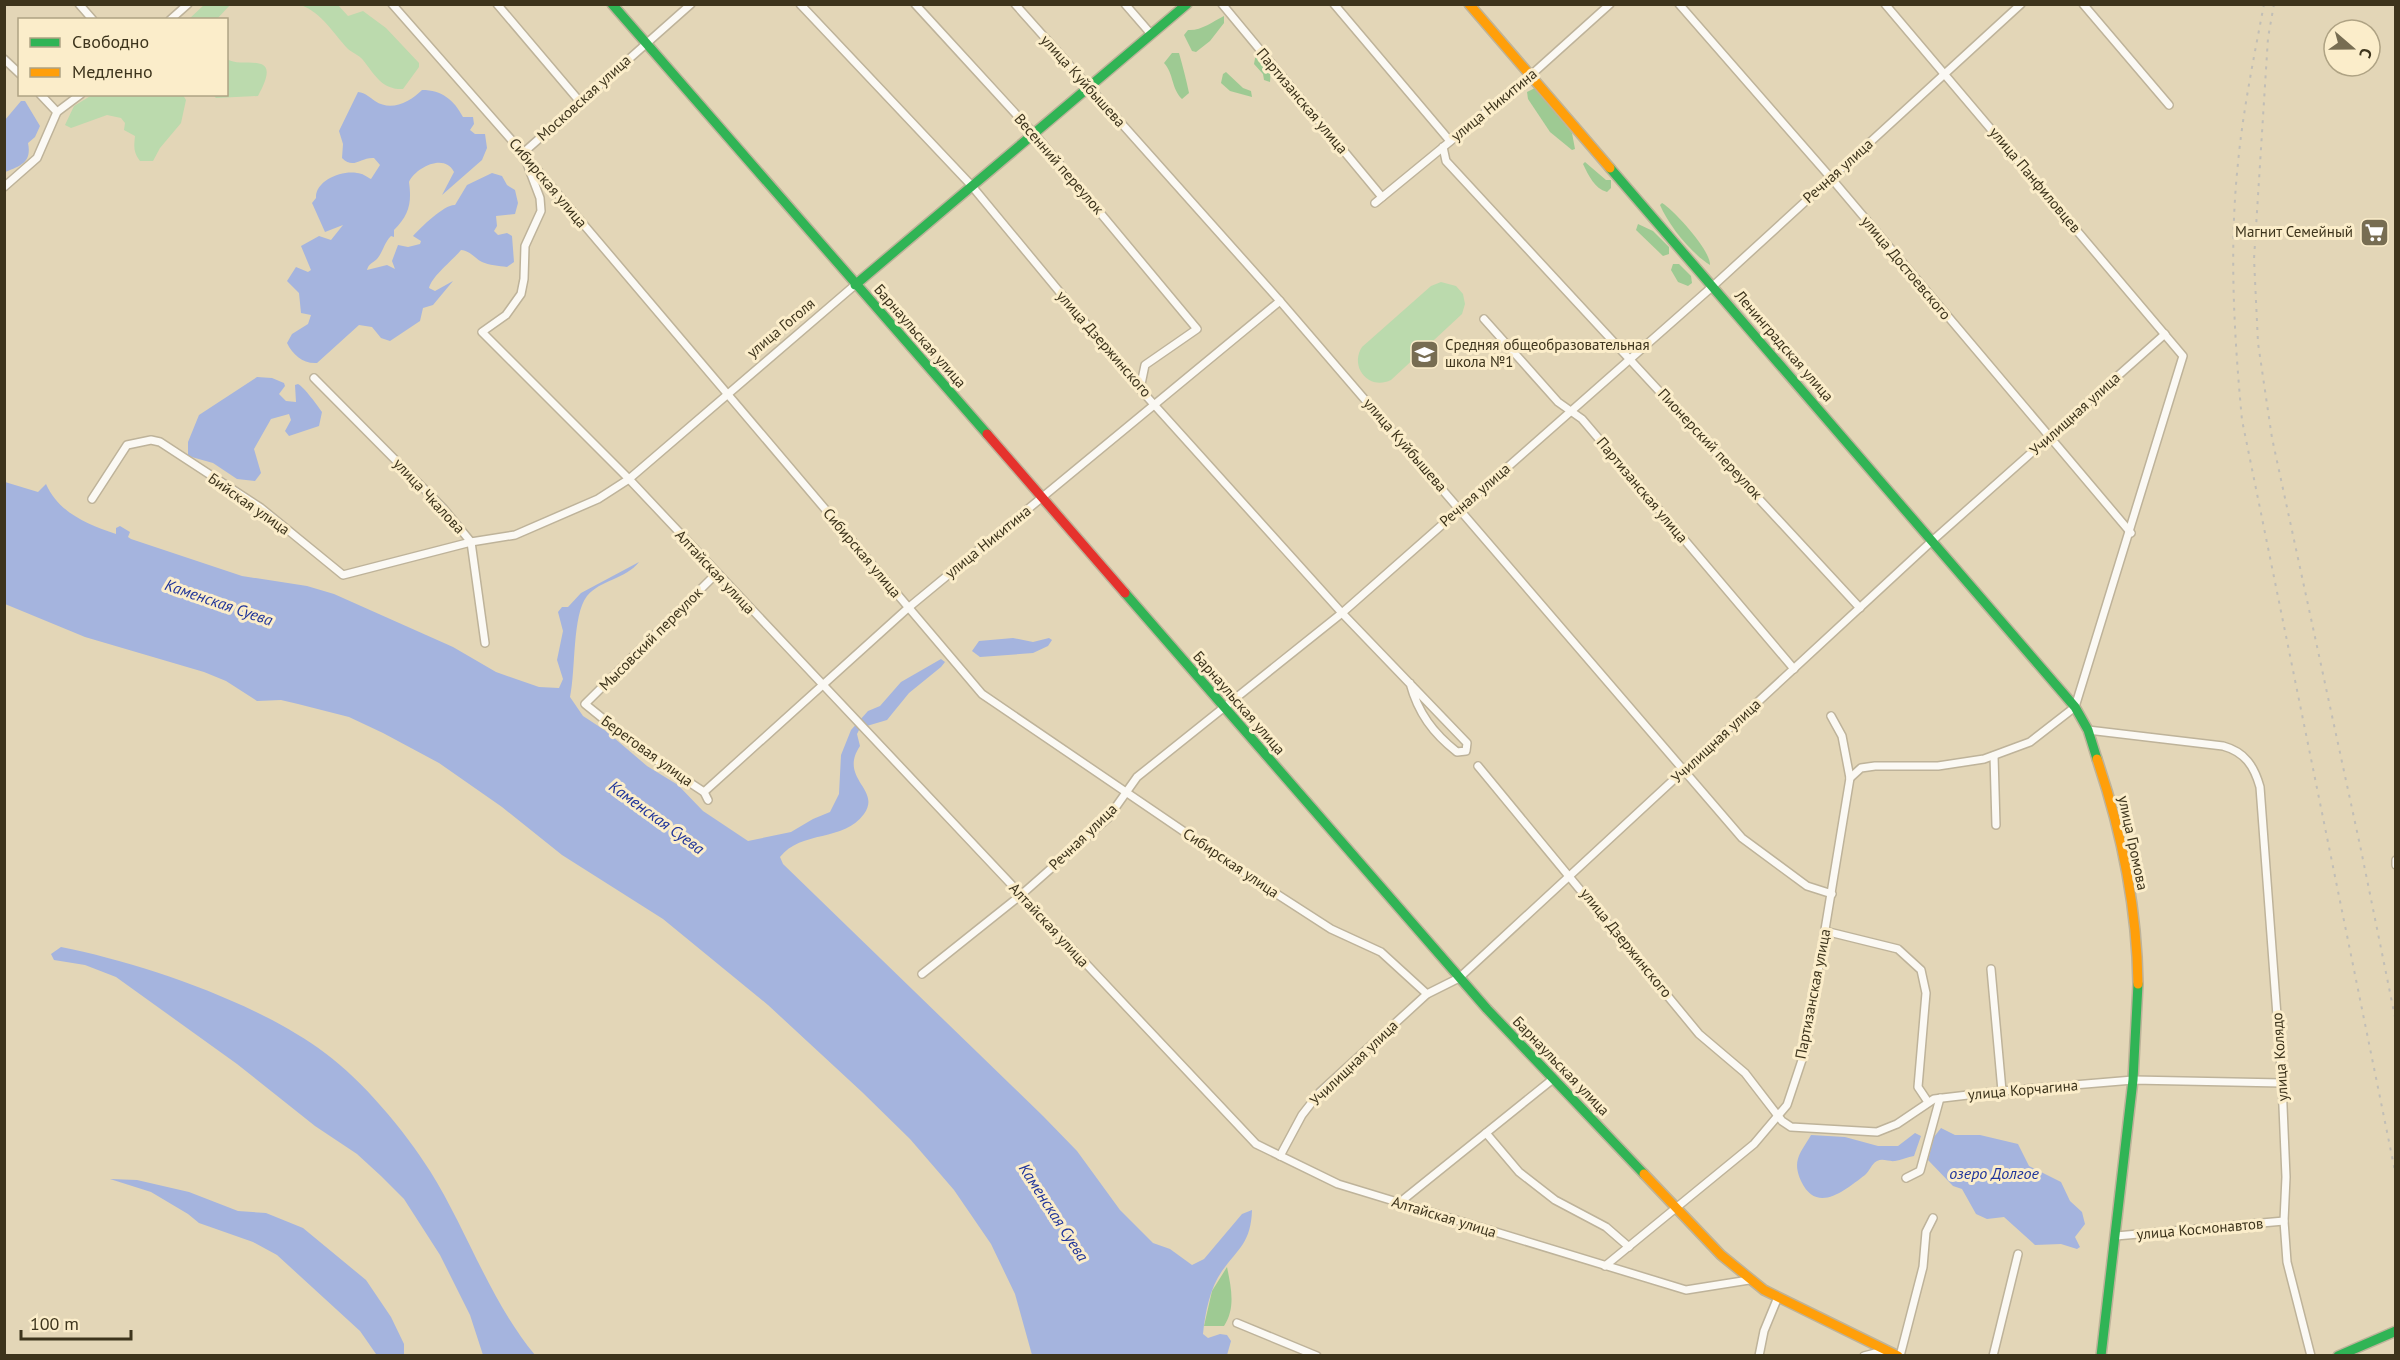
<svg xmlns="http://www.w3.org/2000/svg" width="2400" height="1360" font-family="'PT Sans',sans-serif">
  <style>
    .green { fill: #bbdaad }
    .forest { fill: #9eca93 }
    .water { fill: #a5b4de }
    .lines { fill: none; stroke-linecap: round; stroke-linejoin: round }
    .street-casing { stroke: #beb39a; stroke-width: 10 }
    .fast-casing { stroke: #beb39a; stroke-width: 12 }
    .slow-casing { stroke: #beb39a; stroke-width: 12 }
    .jam-casing { stroke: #beb39a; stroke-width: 12 }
    .street { stroke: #fbf9f4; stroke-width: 7 }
    .fast { stroke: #30b455; stroke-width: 9 }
    .slow { stroke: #ff9f0a; stroke-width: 9 }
    .jam { stroke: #e5322d; stroke-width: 9 }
    .rail { stroke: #c1beb6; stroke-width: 2; stroke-dasharray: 3 6; stroke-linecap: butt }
    .labels { text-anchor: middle; stroke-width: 6; stroke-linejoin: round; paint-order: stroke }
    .street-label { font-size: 15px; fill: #3d341c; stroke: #fbedca }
    .poi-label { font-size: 15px; fill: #3d341c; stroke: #fbedca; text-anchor: end }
    .water-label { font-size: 16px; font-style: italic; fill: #1f349a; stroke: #fbedca }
  </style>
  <rect width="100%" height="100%" fill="#e3d6b7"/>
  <g class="green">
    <polygon points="204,5 204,4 230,5 217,19 189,19"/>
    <path d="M301 5H338L348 16 363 11 386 28 419 63V67L403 89C382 90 375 75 363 60 359 55 353 53 348 49 333 33 322 13 301 5Z"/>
    <path d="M227 59C242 70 285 47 258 96L216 98 213 95 226 94Z"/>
    <path d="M92 95H183L186 100 181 123 160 148 153 161H140C133 152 134 146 135 136L124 130 125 123 121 118 107 115 71 128 65 125 74 106Z"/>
    <path d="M1441 282 1456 286 1463 294 1465 304 1462 314 1391 380C1369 391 1349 367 1362 347L1431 286Z"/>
  </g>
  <g class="forest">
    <path d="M1224 16V23L1210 41 1196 52 1192 51 1184 35 1188 30C1201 31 1212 22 1224 16Z"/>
    <path d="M1172 53H1179C1183 67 1186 79 1189 93L1182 99C1171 88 1174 74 1164 63Z"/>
    <path d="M1256 53C1266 60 1272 71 1270 82L1264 80 1263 74 1254 64Z"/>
    <polygon points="1226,72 1243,88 1251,91 1252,97 1230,91 1221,83 1223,74"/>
    <polygon points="1535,88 1572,133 1575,149 1572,150 1550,132 1528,99 1527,92"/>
    <path d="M1585 162 1606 180H1611V188L1607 192C1594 188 1589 176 1583 164Z"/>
    <path d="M1662 203C1674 210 1711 251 1710 265 1691 253 1669 226 1660 205Z"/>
    <polygon points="1638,224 1653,231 1669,247 1669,254 1663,256 1636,230"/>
    <polygon points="1673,264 1679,264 1691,276 1692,283 1688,286 1678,282 1671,270"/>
    <path d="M1227 1267C1231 1287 1236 1308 1224 1326H1204L1212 1291Z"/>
  </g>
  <g class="water">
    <path d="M422 90C442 90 454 100 463 117H473L474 124 470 130 475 134H485L487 148 482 160 442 195 454 172C445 153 416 167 409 182 412 203 409 215 394 230V237L391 236C384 243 383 252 377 259 372 264 369 263 367 270L387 265 395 269 392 261 398 245 408 247 420 244 421 241 413 236C421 227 445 204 455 205L467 185 492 173 502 176 507 185 515 190 518 203 515 214 496 216 497 226 494 231 498 235 507 233 512 236 514 262 507 267C499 266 489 265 482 262 474 258 471 251 461 250 452 261 432 276 429 288L435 291 453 281 433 305 423 308 420 321 390 341 381 338 372 327 359 325 317 363C303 364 293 355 287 343L292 334 308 324 311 315 301 313 299 293 287 281 296 267 308 272 311 270 301 246 319 236 331 240 343 225 325 232 312 203 316 198C315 181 341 170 357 173 362 173 367 177 371 179L380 165 374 158C360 157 354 170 342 158L343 144 339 131 358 92C366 93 369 97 375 101 391 112 410 102 422 90Z"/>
    <path d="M21 101H25L40 126 35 137 28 143C32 162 21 166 5 172V120Z"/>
    <path d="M257 377 272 378 284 383 285 386 279 394 286 401 296 402 295 385 298 384C304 387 318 406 322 412L319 426 289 436 285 431 291 420 289 414 271 419 254 449 261 473 255 481 237 479 213 463 188 456V442L199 415Z"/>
    <path d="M5 482 38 492 46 484C59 513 87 524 116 534V528L120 526 130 532 128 537 131 539 242 576 307 586 334 594 453 647 496 672 539 687 559 688 563 679 557 660 563 631 558 612 562 607H568L581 593 639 562C626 579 600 580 587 596 572 615 576 670 570 697L583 716 606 731 647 766 678 785 703 811 748 841 791 832 813 819 830 812 839 794 841 755 851 730 868 711 880 706 901 682 941 659 945 662 941 667 909 693 887 720 860 728 857 734 860 746C838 779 882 789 864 814 844 842 801 830 780 857L783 864 1043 1116 1077 1151 1120 1210 1153 1243 1170 1249 1192 1265 1204 1259 1242 1214 1252 1210C1251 1242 1239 1248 1222 1271 1210 1288 1205 1313 1203 1334L1208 1338 1220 1334 1227 1335 1231 1341 1227 1355H1032L1015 1294 991 1244 954 1190 910 1139 862 1092 768 1005 663 919 562 855 502 807 439 763 383 733 349 717 298 704 281 700 257 701 226 681 204 672 85 637 5 604Z"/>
    <polygon points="1013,638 1033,642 1049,638 1052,640 1048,646 1033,653 980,657 972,651 979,641"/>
    <path d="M61 947C142 963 259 1003 325 1053 363 1081 404 1130 430 1171 467 1230 490 1301 535 1355H483L470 1315 440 1255 404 1199 381 1176 357 1154 315 1126 237 1064 116 977 85 965 54 960 51 954Z"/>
    <polygon points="1941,1128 1955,1135 1980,1135 2018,1144 2029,1166 2061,1182 2070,1201 2082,1212 2085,1224 2075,1237 2080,1247 2077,1249 2061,1244 2035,1245 2004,1217 1987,1219 1976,1214 1962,1189 1953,1186 1928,1160 1934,1137"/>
    <path d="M1915 1133 1921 1136 1914 1156C1908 1157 1901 1160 1895 1161 1889 1162 1883 1158 1877 1161 1871 1164 1870 1171 1865 1175 1845 1190 1817 1215 1801 1181 1792 1160 1800 1154 1811 1135L1845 1137 1878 1146H1898Z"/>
    <polygon points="110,1179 137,1180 189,1192 238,1211 266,1213 303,1228 366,1280 391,1317 404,1344 404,1355 376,1354 360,1331 277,1255 253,1242 199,1223 188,1214 151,1192"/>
  </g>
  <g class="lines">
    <defs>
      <g id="street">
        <polyline points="79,4 93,20"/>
        <polyline points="392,4 523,153 982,694 1255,880 1331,929 1381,952 1427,994"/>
        <polyline points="497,4 581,103"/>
        <polyline points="691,4 523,153 540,198 541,211 525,246 524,279 521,294 506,315 482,332 629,479 1256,1144 1338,1184 1686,1290 1749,1280"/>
        <path d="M800 4 971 185 1140 389 1342 613 1467 743 1466 751 1457 752C1433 733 1418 713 1410 683"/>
        <polyline points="915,4 1037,137 1197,329 1145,365 1140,389"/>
        <polyline points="1015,4 1280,301 1742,838 1807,886 1832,894"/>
        <polyline points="1125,4 1151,34"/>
        <polyline points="1222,4 1382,197"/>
        <polyline points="1334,4 1450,141"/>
        <polyline points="1679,4 1831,178 2131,533"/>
        <polyline points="2083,4 2169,105"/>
        <polyline points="170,20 188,4"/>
        <polyline points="4,59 20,74"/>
        <polyline points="40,94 57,112"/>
        <polyline points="1443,147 1446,161 1860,608"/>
        <polyline points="4,187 37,158 57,112 81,94"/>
        <polyline points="1375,203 1531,75 1610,4"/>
        <polyline points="1484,319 1558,402 1582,419 1794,669"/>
        <polyline points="314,378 443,508 471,542 485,643"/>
        <polyline points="92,499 127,445 151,440 160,442 261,508 343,575 471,542 515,535 598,499 629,479 855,285"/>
        <path d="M2088 730 2223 746C2245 752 2254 766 2260 787L2282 1083 2286 1177 2284 1221 2287 1262 2311 1356"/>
        <polyline points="1994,756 1996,825"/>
        <polyline points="1478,766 1699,1034 1745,1073 1782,1121 1791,1127 1877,1132 1897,1124 1934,1099 2002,1091 2133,1080 2282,1083"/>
        <polyline points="1850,778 1861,768 1875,766 1938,766 1984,759 2030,742 2075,707 2183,356 1885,4"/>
        <polyline points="704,792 908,608 1280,301"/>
        <polyline points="708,800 704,792 648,755 585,704 716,574"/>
        <polyline points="2396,860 2396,865"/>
        <polyline points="1825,931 1898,949 1921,970 1926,993 1918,1087 1928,1102"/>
        <polyline points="1991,969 2002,1091"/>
        <polyline points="922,974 1021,895 1108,818 1137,777 1342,613 1713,286 2021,4"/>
        <polyline points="1486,1133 1519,1172 1555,1200 1606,1227 1629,1247"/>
        <polyline points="1280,1156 1302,1115 1320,1092 1427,994 1459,978 1932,541 2165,334"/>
        <polyline points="1906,1178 1920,1171 1940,1098"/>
        <polyline points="1399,1203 1553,1079"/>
        <polyline points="2116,1236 2284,1221"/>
        <polyline points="1605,1266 1754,1144 1787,1105 1805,1051 1850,778 1842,736 1831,716"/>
        <polyline points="1237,1323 1317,1356"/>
        <polyline points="1759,1356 1764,1331 1778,1297"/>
        <polyline points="1864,1356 1887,1350"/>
        <polyline points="1900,1356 1923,1267 1926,1232 1933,1218"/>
        <polyline points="1993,1356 2018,1254"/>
      </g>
      <g id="fast">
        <polyline points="612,4 987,434"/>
        <polyline points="1610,168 2075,707 2088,730 2097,759"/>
        <polyline points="855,285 1187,4"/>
        <polyline points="1125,593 1487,1009 1644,1174"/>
        <polyline points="2101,1356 2133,1080 2138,984"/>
        <polyline points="2338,1356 2396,1331"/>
      </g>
      <g id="slow">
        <polyline points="1469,4 1610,168"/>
        <path d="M2097 759C2121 830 2137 909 2138 984"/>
        <polyline points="1644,1174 1721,1255 1764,1290 1898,1356"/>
      </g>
      <polyline id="jam" points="987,434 1125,593"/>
    </defs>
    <use href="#street" class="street-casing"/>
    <use href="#fast" class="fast-casing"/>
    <use href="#slow" class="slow-casing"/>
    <use href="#jam" class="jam-casing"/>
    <use href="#street" class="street"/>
    <use href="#fast" class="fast"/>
    <use href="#slow" class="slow"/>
    <use href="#jam" class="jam"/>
    <g class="rail">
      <path d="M2264 4C2254 57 2243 110 2238 163 2229 248 2234 335 2242 420L2396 1176"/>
      <polyline points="2274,4 2268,38 2254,259 2258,343 2272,438 2361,850 2396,1022"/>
    </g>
  </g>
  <defs>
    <symbol id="supermarket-square" viewBox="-11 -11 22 22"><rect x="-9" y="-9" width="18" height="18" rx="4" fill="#776d52" stroke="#fbedca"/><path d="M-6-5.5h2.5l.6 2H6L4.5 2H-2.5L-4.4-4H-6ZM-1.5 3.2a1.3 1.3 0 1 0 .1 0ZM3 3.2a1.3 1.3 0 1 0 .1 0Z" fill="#fff"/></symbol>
    <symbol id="school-square" viewBox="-11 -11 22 22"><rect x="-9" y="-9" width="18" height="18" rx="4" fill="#776d52" stroke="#fbedca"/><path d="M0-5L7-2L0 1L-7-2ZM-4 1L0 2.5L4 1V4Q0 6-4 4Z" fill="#fff"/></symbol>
  </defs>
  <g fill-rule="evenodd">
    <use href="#supermarket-square" x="2358" y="216" width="33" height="33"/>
    <use href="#school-square" x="1408" y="338" width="33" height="33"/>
  </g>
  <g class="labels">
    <g class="street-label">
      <text transform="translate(1083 81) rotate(48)" y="5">улица Куйбышева</text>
      <text transform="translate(584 98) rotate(-42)" y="5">Московская улица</text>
      <text transform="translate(1302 101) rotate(50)" y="5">Партизанская улица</text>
      <text transform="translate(1494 105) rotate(-39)" y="5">улица Никитина</text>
      <text transform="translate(1059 164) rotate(49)" y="5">Весенний переулок</text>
      <text transform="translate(1838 171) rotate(-42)" y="5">Речная улица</text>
      <text transform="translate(2035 180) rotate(50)" y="5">улица Панфиловцев</text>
      <text transform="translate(548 183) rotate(50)" y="5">Сибирская улица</text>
      <text transform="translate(1906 268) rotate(50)" y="5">улица Достоевского</text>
      <text transform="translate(781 328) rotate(-40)" y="5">улица Гоголя</text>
      <text transform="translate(920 336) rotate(49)" y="5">Барнаульская улица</text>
      <text transform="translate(1104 344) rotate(49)" y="5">улица Дзержинского</text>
      <text transform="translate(1784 346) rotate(49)" y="5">Ленинградская улица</text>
      <text transform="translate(2075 414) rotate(-42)" y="5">Училищная улица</text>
      <text transform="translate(1710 444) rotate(47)" y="5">Пионерский переулок</text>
      <text transform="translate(1405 445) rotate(49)" y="5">улица Куйбышева</text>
      <text transform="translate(1642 490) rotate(50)" y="5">Партизанская улица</text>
      <text transform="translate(1475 495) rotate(-41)" y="5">Речная улица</text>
      <text transform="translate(429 496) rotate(47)" y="5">улица Чкалова</text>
      <text transform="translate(249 504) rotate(35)" y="5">Бийская улица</text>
      <text transform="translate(988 542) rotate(-39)" y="5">улица Никитина</text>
      <text transform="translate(862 553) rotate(50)" y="5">Сибирская улица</text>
      <text transform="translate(715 572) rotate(47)" y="5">Алтайская улица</text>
      <text transform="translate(651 639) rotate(-45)" y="5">Мысовский переулок</text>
      <text transform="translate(1239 703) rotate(49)" y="5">Барнаульская улица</text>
      <text transform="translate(1716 741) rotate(-43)" y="5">Училищная улица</text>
      <text transform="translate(647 751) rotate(36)" y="5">Береговая улица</text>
      <text transform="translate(1083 837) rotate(-44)" y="5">Речная улица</text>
      <text transform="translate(2133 843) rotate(78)" y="5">улица Громова</text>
      <text transform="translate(1231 863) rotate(34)" y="5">Сибирская улица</text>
      <text transform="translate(1049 925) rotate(47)" y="5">Алтайская улица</text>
      <text transform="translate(1626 943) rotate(51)" y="5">улица Дзержинского</text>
      <text transform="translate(1813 994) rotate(-79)" y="5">Партизанская улица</text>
      <text transform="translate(2280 1057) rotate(-94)" y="5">улица Колядо</text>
      <text transform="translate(1354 1063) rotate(-44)" y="5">Училищная улица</text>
      <text transform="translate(1561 1066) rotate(46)" y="5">Барнаульская улица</text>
      <text transform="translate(2023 1090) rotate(-5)" y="5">улица Корчагина</text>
      <text transform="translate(1444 1217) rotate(17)" y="5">Алтайская улица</text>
      <text transform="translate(2200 1229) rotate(-5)" y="5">улица Космонавтов</text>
    </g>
    <g class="poi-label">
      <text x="2353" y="237">Магнит Семейный</text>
      <text x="1445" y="350" text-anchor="start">Средняя общеобразовательная<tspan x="1445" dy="17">школа №1</tspan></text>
    </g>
    <g class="water-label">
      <text transform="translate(219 602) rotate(19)" y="6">Каменская Суева</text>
      <text transform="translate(657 817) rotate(36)" y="6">Каменская Суева</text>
      <text x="1994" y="1179">озеро Долгое</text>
      <text transform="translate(1054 1212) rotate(57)" y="6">Каменская Суева</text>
    </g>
  </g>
  <rect width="2400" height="1360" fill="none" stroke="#3d341c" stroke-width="12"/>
  <rect x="18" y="18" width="210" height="78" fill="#fbedca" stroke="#afa384" stroke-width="1.5"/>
  <rect x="30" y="38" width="30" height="9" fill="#30b455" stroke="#afa384" stroke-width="1.5"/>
  <text x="72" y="48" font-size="18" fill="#3d341c">Свободно</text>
  <rect x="30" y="68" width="30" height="9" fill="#ff9f0a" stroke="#afa384" stroke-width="1.5"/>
  <text x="72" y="78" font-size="18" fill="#3d341c">Медленно</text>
  <g transform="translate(2352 48) rotate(110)"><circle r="28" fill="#fbedca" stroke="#afa384" stroke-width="1.5"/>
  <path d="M0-4.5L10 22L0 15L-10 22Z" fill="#776d52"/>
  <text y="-9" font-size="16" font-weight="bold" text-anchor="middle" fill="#3d341c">С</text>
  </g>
  <path d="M21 1330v9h110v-9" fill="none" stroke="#3d341c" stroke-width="3"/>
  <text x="30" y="1330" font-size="18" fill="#3d341c" stroke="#fbedca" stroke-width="4.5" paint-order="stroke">100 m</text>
</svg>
